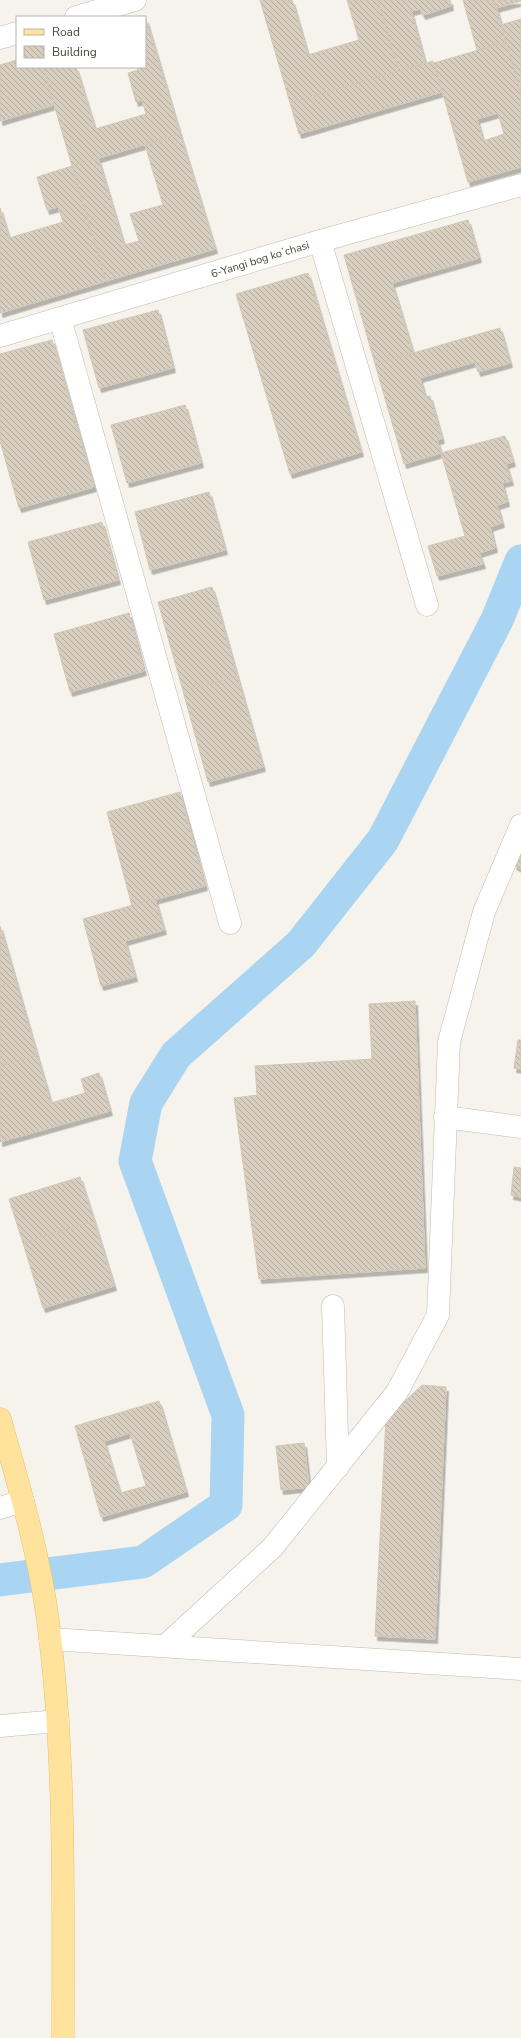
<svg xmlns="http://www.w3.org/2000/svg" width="521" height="2038" font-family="'Nunito Sans',sans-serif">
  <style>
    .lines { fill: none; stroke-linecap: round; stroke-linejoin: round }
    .canal { stroke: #a9d4f2; stroke-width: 33 }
    .building { fill: url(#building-back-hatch); stroke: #d3c7b4; fill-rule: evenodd; filter: url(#shadow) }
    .minor-casing { stroke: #c2bbae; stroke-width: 23 }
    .major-casing { stroke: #e6c16a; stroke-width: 23 }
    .minor { stroke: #fff; stroke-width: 22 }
    .major { stroke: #ffe39c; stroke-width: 22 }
    .labels { text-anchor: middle; stroke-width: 3; stroke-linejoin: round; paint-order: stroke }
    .street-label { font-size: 11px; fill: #4b4439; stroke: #fff }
  </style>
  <defs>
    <pattern id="building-back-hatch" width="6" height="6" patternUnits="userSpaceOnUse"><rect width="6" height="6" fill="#d8cfc1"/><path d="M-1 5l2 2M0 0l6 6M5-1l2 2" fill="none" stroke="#b1aa9e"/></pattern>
    <filter id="shadow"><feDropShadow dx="2.5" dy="4.5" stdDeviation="0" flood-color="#0004"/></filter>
  </defs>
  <rect width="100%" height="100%" fill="#f6f3ec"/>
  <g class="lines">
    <polyline class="canal" points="0,1580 143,1562 226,1505 228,1415 135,1161 146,1103 176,1055 301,944 383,840 497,620 521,561"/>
  </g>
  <g class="building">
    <polygon points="260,0 292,0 308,55 359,40 347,0 378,0 399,71 290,103"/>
    <polygon points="378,0 450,0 451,6 423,15 420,9 411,11 425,63 399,71"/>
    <polygon points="463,0 494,0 506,42 477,50"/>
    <polygon points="494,0 521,0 521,1 496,8"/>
    <polygon points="146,19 180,134 72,166 43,67 76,67 95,129 146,114 142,100 136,102 128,73 138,70 137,67 145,67"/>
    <polygon points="521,19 521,94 501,25"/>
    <path d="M506 42 521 94V167L468 182 434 63ZM498 113 504 134 483 141 477 119Z"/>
    <polygon points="17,60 17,67 43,67 54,105 0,121 0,65"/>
    <polygon points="433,61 442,92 299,134 290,103"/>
    <polygon points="180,134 215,249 106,281 72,166 98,158 124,245 139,241 130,214 163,205 145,145"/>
    <polygon points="72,166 106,281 0,313 0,208 9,238 63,222 58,207 47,210 37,177"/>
    <polygon points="468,220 479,258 392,283 413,353 375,364 344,255"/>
    <polygon points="308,273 361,452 290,474 236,294"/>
    <polygon points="158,310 173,368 99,388 83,330"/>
    <polygon points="500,328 510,363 478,372 475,362 420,378 425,397 430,396 442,439 437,440 441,453 404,464 375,364"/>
    <polygon points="52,340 94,487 19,508 0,441 0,354"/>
    <polygon points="185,405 201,463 127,483 111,425"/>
    <polygon points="505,436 513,462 506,464 511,481 502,483 507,502 497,505 502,523 490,527 495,548 479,553 483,564 437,576 428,546 465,536 441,453"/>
    <polygon points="209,492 225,550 150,570 135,512"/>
    <polygon points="102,522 118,580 44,600 28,542"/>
    <polygon points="212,587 237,676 183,691 158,602"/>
    <polygon points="129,613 144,671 70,692 54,634"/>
    <polygon points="237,676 263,767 208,782 183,691"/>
    <polygon points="180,792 205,886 132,906 107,812"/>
    <polygon points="521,850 521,869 514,865"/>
    <polygon points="155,899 164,930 125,941 135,977 101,986 83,919"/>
    <polygon points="0,926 16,982 0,986"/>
    <polygon points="16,982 37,1055 0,1066 0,986"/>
    <polygon points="415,1001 425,1268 259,1279 234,1098 257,1095 255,1066 372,1059 369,1004"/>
    <polygon points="518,1040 521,1040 521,1069 514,1068"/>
    <polygon points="37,1055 51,1103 85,1093 81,1079 99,1073 110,1111 0,1142 0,1066"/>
    <polygon points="514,1167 521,1168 521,1197 511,1195"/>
    <polygon points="80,1177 94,1221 23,1243 9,1199"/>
    <polygon points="94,1221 114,1286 43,1308 23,1243"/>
    <polygon points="422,1385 446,1387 435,1639 375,1636 386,1419"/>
    <path d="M159 1401 186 1492 101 1517 75 1426ZM130 1433 146 1486 120 1493 104 1441Z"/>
    <polygon points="304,1443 309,1487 281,1490 276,1446"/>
  </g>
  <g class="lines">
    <defs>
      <g id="minor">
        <polyline points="76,17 135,0"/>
        <polyline points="0,38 17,33"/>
        <polyline points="320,241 427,605"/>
        <polyline points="60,318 230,923"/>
        <polyline points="0,336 320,241 521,185"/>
        <polyline points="445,1117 521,1127"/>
        <polyline points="333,1306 338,1467"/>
        <polyline points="0,1508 23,1501"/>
        <polyline points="50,1639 521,1669"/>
        <polyline points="165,1646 273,1547 397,1392 438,1315 449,1042 484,912 521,825"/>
        <polyline points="0,1726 58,1721"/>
      </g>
      <path id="major" d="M0 1419C19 1486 39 1553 48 1621 66 1759 63 1899 63 2038"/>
    </defs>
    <use href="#minor" class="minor-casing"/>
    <use href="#major" class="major-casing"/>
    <use href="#minor" class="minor"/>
    <use href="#major" class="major"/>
  </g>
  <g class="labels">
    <g class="street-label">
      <text transform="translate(260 259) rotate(-17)" y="4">6-Yangi bog koʼchasi</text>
    </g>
  </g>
  <rect x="16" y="16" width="130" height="52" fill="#ffffff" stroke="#b7b4b0"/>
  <rect x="24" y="29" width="20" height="6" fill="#ffe39c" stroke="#b7b4b0"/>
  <text x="52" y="36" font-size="12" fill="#4b4439">Road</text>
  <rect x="24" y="46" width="20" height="12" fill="url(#building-back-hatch)" stroke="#b7b4b0"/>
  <text x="52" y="56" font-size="12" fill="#4b4439">Building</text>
</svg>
